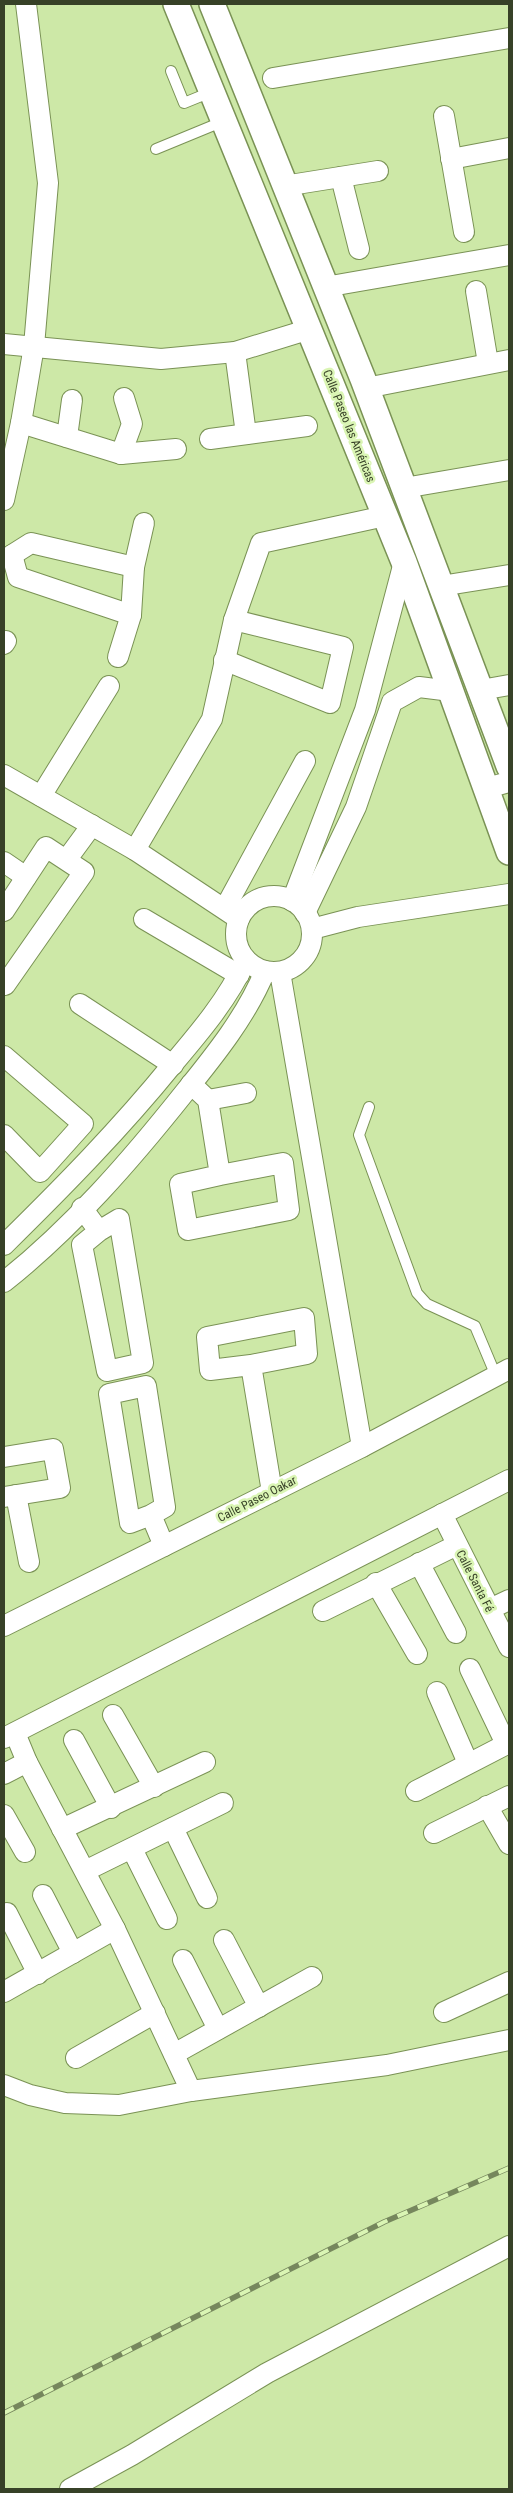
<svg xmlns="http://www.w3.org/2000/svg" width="513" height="2493" font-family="'Roboto Condensed',sans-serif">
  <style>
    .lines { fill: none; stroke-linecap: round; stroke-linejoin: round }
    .service-casing { stroke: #7a9255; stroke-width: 12 }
    .minor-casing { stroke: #7a9255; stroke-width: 22 }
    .tertiary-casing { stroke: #7a9255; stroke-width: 28 }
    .service { stroke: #fff; stroke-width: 10 }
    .minor { stroke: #fff; stroke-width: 20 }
    .tertiary { stroke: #fff; stroke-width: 25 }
    .rail-casing { stroke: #76875d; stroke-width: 5.5 }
    .rail { stroke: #daf5b4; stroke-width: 4; stroke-dasharray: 11; stroke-linecap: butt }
    .labels { text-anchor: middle; stroke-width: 5; stroke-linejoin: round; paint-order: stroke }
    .street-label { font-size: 12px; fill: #374127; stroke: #daf5b4 }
  </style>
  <rect width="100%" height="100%" fill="#cde8a7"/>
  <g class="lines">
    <defs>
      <g id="service">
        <polyline points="171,71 184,103 211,92"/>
        <polyline points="156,149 224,121"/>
        <polyline points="369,1107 359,1135 417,1293 427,1304 475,1326 496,1376"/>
      </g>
      <g id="minor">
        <polyline points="273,78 509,38"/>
        <polyline points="444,116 464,232"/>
        <polyline points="451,159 509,148"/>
        <polyline points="341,177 359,249"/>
        <polyline points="284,186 378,171"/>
        <polyline points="325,287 509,255"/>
        <polyline points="476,291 488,363"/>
        <polyline points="4,344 161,359 235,352 310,329"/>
        <polyline points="235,352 246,434"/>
        <polyline points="366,388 509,360"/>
        <polyline points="21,423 121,454 176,449"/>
        <polyline points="67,437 72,400"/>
        <polyline points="210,439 307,426"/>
        <polyline points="121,454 132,424 124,398"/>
        <polyline points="404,488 509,470"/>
        <polyline points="4,500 21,423 34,346 48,183 26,4"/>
        <polyline points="12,555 18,577 131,615"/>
        <polyline points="12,555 31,543 134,567"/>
        <polyline points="441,586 509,575"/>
        <polyline points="4,644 6,641"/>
        <polyline points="118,657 131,615 134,567 144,523"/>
        <polyline points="224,660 330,703 343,647 234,620"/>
        <polyline points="481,690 509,685"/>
        <polyline points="4,775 135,850 239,919"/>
        <polyline points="487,788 509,782"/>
        <polyline points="41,796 109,686"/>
        <polyline points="135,850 212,719 234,620 261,543 385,516"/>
        <polyline points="67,859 92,825"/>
        <polyline points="4,862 26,877"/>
        <circle cx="274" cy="934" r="38"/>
        <polyline points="292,901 365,710 404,562"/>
        <polyline points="225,908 305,761"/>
        <polyline points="4,911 46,847 84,872 5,985"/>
        <polyline points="305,913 356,807 392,702 419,687 451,691"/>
        <polyline points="144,919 239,975"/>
        <polyline points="312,929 358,917 509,894"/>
        <polyline points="280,972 362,1447"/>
        <polyline points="80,1004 173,1065"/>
        <polyline points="4,1056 83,1124 40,1172 4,1135"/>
        <polyline points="191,1084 208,1100 220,1175 283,1163 289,1210 188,1230 180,1184 220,1175"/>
        <polyline points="208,1100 246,1093"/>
        <polyline points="82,1208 99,1231 119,1219 143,1363 107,1371 82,1245 99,1231"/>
        <path d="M4 1245C63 1187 120 1129 172 1065 200 1032 228 999 246 960"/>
        <path d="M4 1282C72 1228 131 1160 185 1092 215 1055 247 1015 265 971"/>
        <polyline points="251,1365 210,1370 207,1337 304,1318 307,1354 251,1365 272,1492"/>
        <polyline points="4,1457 53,1449 60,1488 4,1497"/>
        <polyline points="16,1495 29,1562"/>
        <polyline points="442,1514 509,1647"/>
        <polyline points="151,1515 130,1523 109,1394 146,1386 165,1507 151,1515 164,1546"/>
        <polyline points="419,1563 456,1633"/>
        <polyline points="376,1583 417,1654"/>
        <polyline points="490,1609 509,1600"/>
        <polyline points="323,1611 457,1545"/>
        <polyline points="4,1626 362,1447 509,1369"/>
        <polyline points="470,1669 506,1744"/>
        <polyline points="437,1692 468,1763"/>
        <polyline points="113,1715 154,1787"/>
        <polyline points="15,1733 27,1762 115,1929 191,2091"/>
        <polyline points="4,1738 509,1480"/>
        <polyline points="74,1740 111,1808"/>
        <polyline points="4,1774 27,1762"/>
        <polyline points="416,1791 509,1743"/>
        <polyline points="487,1806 509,1844"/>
        <polyline points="4,1815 25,1852"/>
        <polyline points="173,1828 207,1898"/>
        <polyline points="62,1829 205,1762"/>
        <polyline points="434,1833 509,1796"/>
        <polyline points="132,1849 167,1919"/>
        <polyline points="85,1871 223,1803"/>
        <polyline points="43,1895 73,1953"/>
        <polyline points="7,1913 38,1974"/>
        <polyline points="224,1940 259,2007"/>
        <polyline points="183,1960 218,2029"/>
        <polyline points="4,1992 115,1929"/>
        <polyline points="444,2012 509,1982"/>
        <polyline points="174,2054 312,1977"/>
        <polyline points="76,2058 155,2013"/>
        <polyline points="4,2085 30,2095 65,2103 119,2105 191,2091 387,2065 509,2040"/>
        <polyline points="70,2489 132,2455 267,2373 509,2246"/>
      </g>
      <g id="tertiary">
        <polyline points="176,4 404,562 509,852"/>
        <polyline points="212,4 363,379 509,766"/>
      </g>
    </defs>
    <use href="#service" class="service-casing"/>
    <use href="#minor" class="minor-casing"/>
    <use href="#tertiary" class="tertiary-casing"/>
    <use href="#service" class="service"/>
    <use href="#minor" class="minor"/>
    <use href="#tertiary" class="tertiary"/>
    <defs>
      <polyline id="rail" points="4,2413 384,2222 509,2168"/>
    </defs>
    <use href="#rail" class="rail-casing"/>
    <use href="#rail" class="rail"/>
  </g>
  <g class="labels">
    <g class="street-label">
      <text transform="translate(349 426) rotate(68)" y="4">Calle Paseo las Américas</text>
      <text transform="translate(257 1499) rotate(-27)" y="4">Calle Paseo Oakar</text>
      <text transform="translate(475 1581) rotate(63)" y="4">Calle Santa Fé</text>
    </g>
  </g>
  <rect width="513" height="2493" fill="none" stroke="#374127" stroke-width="10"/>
</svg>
